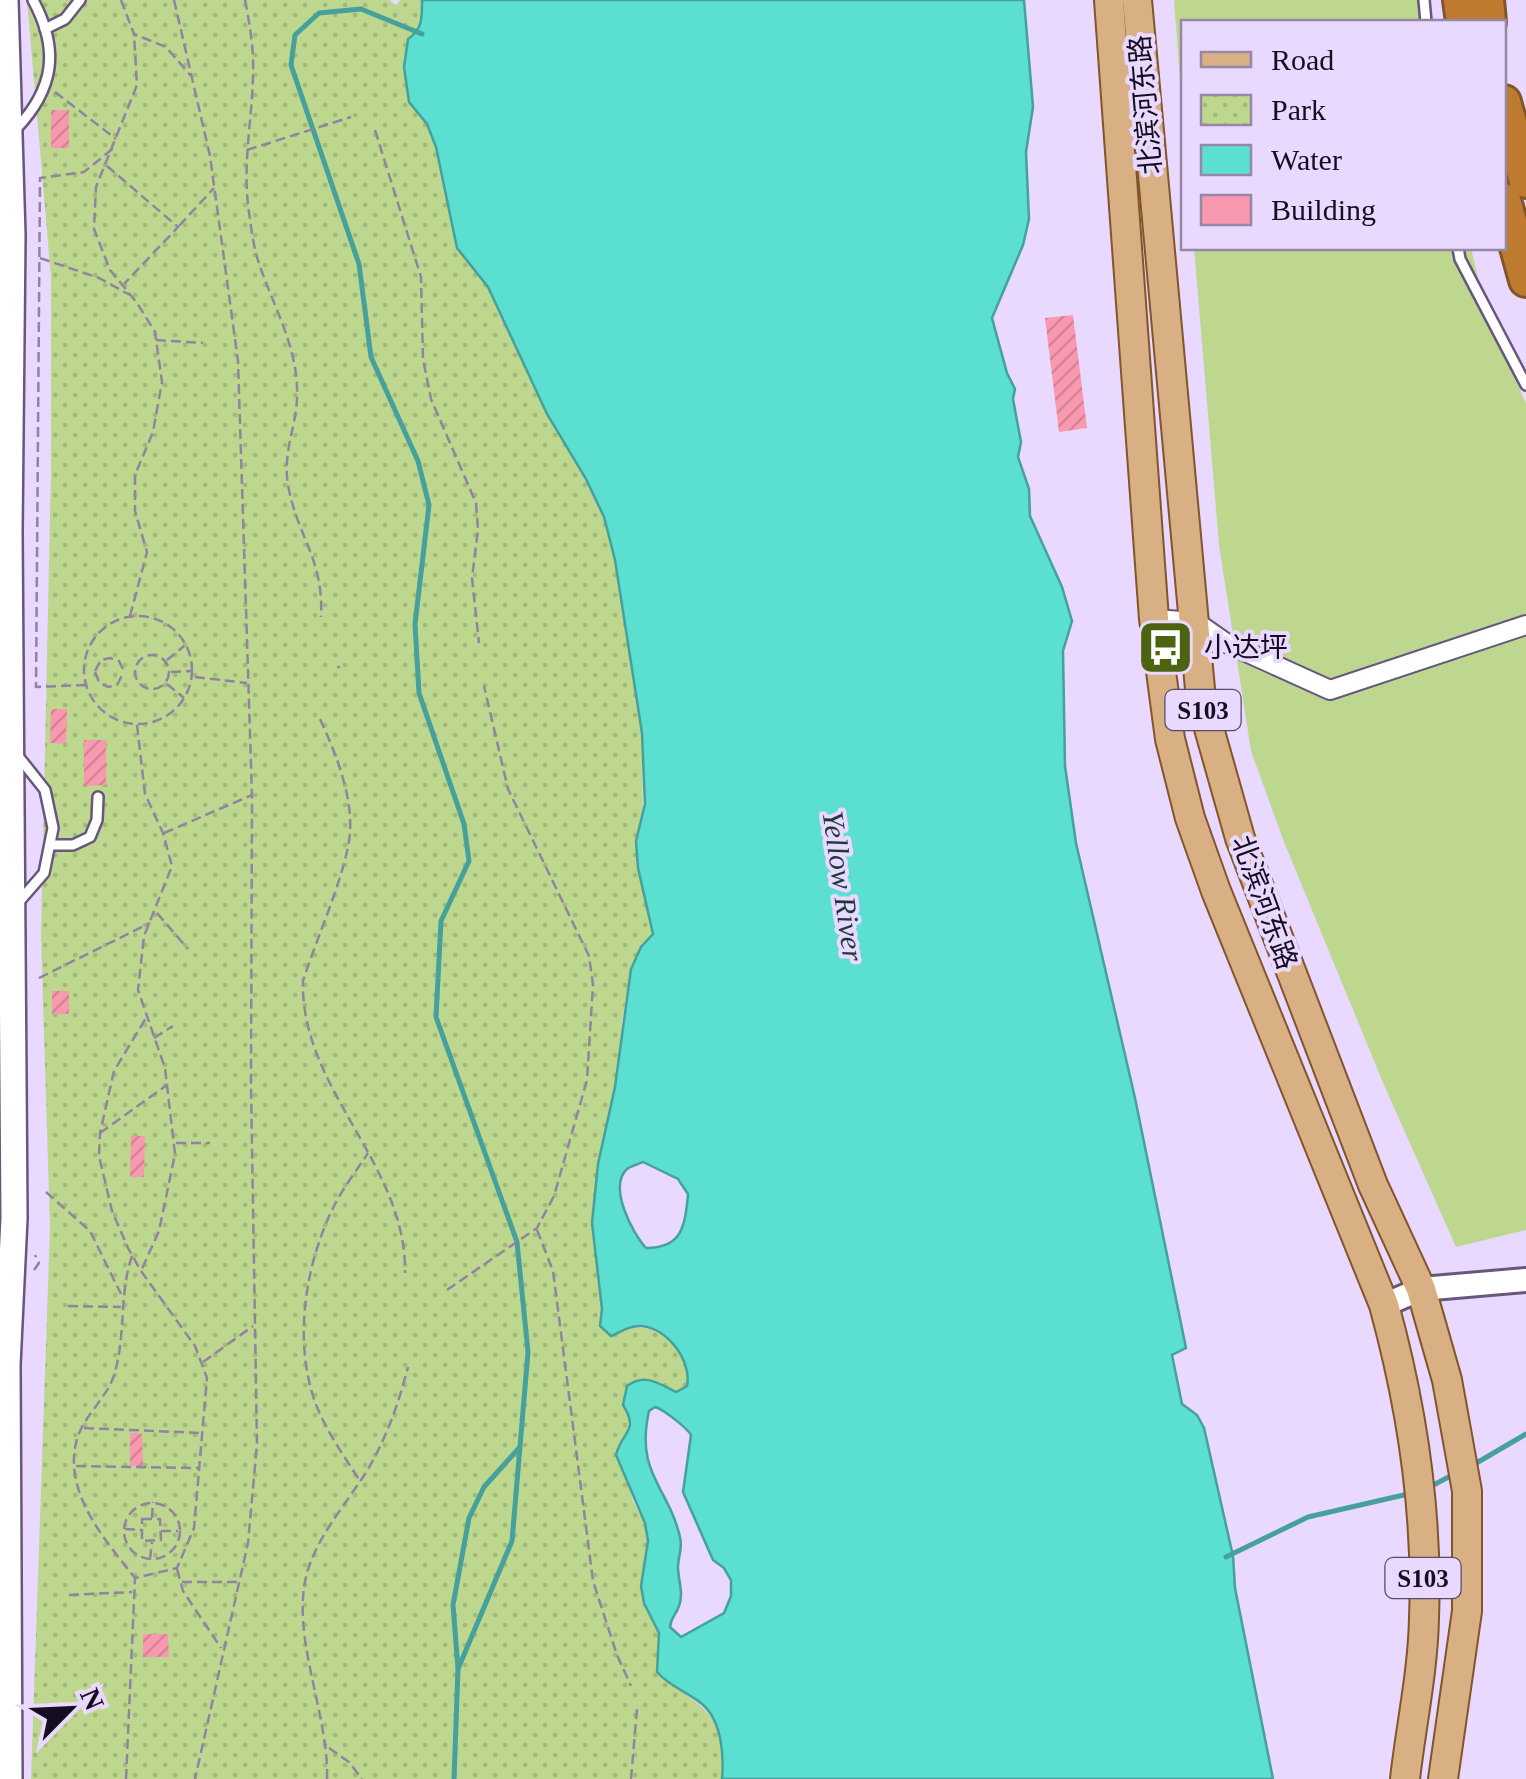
<svg xmlns="http://www.w3.org/2000/svg" width="1526" height="1779" font-family="'Times New Roman','Noto Sans SC',serif">
  <style>
    .green { fill: #bdd88e }
    .park { fill: url(#park-dots) }
    .water { fill: #5bdfd1; stroke: #46a09b; stroke-width: 2.5; fill-rule: evenodd }
    .lines { fill: none; stroke-linecap: round; stroke-linejoin: round }
    .stream { stroke: #46a09b; stroke-width: 5 }
    .building { fill: url(#building-hatch) }
    .service-casing { stroke: #69567f; stroke-width: 14 }
    .minor-casing { stroke: #69567f; stroke-width: 22 }
    .tertiary-casing { stroke: #69567f; stroke-width: 28 }
    .secondary-casing { stroke: #69567f; stroke-width: 30 }
    .primary-casing { stroke: #83552a; stroke-width: 32 }
    .motorway-casing { stroke: #83552a; stroke-width: 38 }
    .path { stroke: #9183a1; stroke-width: 2.5; stroke-dasharray: 10 5; stroke-linecap: butt }
    .service { stroke: #fff; stroke-width: 9 }
    .minor { stroke: #fff; stroke-width: 18 }
    .tertiary { stroke: #fff; stroke-width: 22 }
    .secondary { stroke: #fff; stroke-width: 25 }
    .primary { stroke: #d8b083; stroke-width: 28 }
    .motorway { stroke: #be7b30; stroke-width: 32 }
    .labels { text-anchor: middle; stroke-width: 8; stroke-linejoin: round; paint-order: stroke }
    .shield { fill: #e9d8ff; stroke: #554b62; stroke-width: 2.5 }
    .shield-label { font-size: 25px; font-weight: bold; fill: #160e1e }
    .street-label { font-size: 28px; fill: #160e1e; stroke: #e9d8ff }
    .poi-label { font-size: 28px; fill: #160e1e; stroke: #e9d8ff; text-anchor: start }
    .water-label { font-size: 30px; font-style: italic; fill: #1e3a37; stroke: #e9d8ff }
  </style>
  <defs>
    <pattern id="park-dots" width="8" height="8" patternUnits="userSpaceOnUse" patternTransform="scale(2.5)"><rect width="8" height="8" fill="#bdd88e"/><path d="M2 2h.1M6 6h.1" fill="none" stroke="#a2b87a" stroke-width="1.8" stroke-linecap="round"/></pattern>
    <pattern id="building-hatch" width="6" height="6" patternUnits="userSpaceOnUse" patternTransform="scale(2.5)"><rect width="6" height="6" fill="#f999af"/><path d="M-1 1l2-2M0 6l6-6M5 7l2-2" fill="none" stroke="#d58396"/></pattern>
  </defs>
  <rect width="100%" height="100%" fill="#e9d8ff"/>
  <g class="green">
    <polygon points="1174,0 1420,0 1424,22 1184,22 1183,118"/>
    <polygon points="1194,248 1471,248 1485,308 1526,404 1526,1230 1456,1247 1384,1085 1284,842 1251,751 1219,545"/>
  </g>
  <path class="park" d="M27 0H389L396 5 400 0H422C422 17 423 28 408 39L404 67 409 102 427 124 436 147 457 248 488 287 547 414 586 479 604 517 615 560 642 734 643 816 653 934 641 947 631 969 622 1021 600 1326 616 1335C649 1311 694 1350 687 1386L676 1392 650 1379C644 1390 632 1404 630 1417 627 1430 628 1435 618 1446L633 1501 645 1523 648 1541 646 1557 659 1639 675 1688C716 1712 726 1731 722 1779H31L50 1228 41 936 51 470V277Z"/>
  <path class="water" d="M422 0H1024L1033 107 1026 152 1029 219 1023 245 992 318 1007 373 1015 389 1013 399 1021 442 1018 457 1029 489 1030 516 1062 587 1072 621 1063 651 1065 766 1076 843 1135 1098 1186 1348 1172 1355 1182 1404 1197 1415 1204 1428 1233 1556 1235 1588 1273 1779H722C724 1755 722 1721 702 1704 688 1692 670 1687 657 1672L659 1633 644 1603 641 1586 648 1541 645 1523 616 1455C621 1432 640 1432 623 1405L627 1386C645 1373 658 1383 676 1392L687 1386C692 1361 668 1329 642 1326 630 1325 621 1332 611 1336L600 1326 602 1309 592 1223 598 1164 615 1087 631 969 641 947 653 934 638 868 636 841 645 804 642 733 615 560 604 517 586 479 547 414 488 287 457 248 436 147 427 124 409 102 404 67 408 39C423 29 422 17 422 0ZM643 1162 678 1179 688 1194C685 1227 682 1248 646 1248 632 1233 608 1186 627 1169 629 1167 641 1163 643 1162ZM655 1407C663 1409 687 1428 691 1435L683 1492 713 1560 724 1568 731 1580V1596L724 1613 681 1637 670 1627C671 1617 676 1615 679 1606 684 1593 678 1580 678 1567 678 1557 683 1548 680 1537 668 1486 635 1474 649 1411Z"/>
  <g class="lines">
    <g class="stream">
      <polyline points="422,34 361,9 319,13 295,35 291,65 359,264 371,357 418,461 429,505 415,624 419,693 464,824 469,861 441,921 436,1017 517,1242 528,1352 512,1541 458,1669 454,1779"/>
      <polyline points="1473,1465 1526,1434"/>
      <polyline points="1428,1488 1454,1474"/>
      <polyline points="1226,1557 1308,1517 1408,1494"/>
      <polyline points="458,1669 453,1605 469,1518 484,1487 519,1448"/>
    </g>
  </g>
  <g class="building">
    <rect x="51" y="110" width="18" height="38"/>
    <polygon points="1073,315 1087,428 1059,432 1045,318"/>
    <polygon points="51,709 67,709 66,744 50,743"/>
    <polygon points="84,740 106,740 106,785 84,786"/>
    <rect x="52" y="991" width="17" height="23"/>
    <polygon points="131,1136 145,1136 144,1177 130,1177"/>
    <polygon points="130,1433 142,1434 143,1466 130,1466"/>
    <polygon points="143,1634 168,1634 169,1657 143,1657"/>
  </g>
  <g class="lines">
    <defs>
      <g id="service">
        <polyline points="1424,0 1426,22"/>
        <polyline points="45,29 65,19 80,0"/>
        <path d="M16 129C54 89 60 50 33 0"/>
        <polyline points="1458,248 1460,259 1526,385"/>
        <polyline points="50,845 73,845 90,837 97,820 98,797"/>
        <polyline points="17,904 44,873 53,828 45,790 18,756"/>
      </g>
      <polyline id="minor" points="1154,619 1196,622 1226,643 1330,690 1526,625"/>
      <polyline id="tertiary" points="1384,1305 1421,1289 1526,1280"/>
      <polyline id="secondary" points="5,0 12,235 9,532 14,1218 7,1365 9,1779"/>
      <g id="primary">
        <path d="M1109 0 1154 619 1170 739 1190 818 1216 891 1384 1305C1412 1407 1428 1511 1424 1618 1423 1671 1411 1726 1405 1779"/>
        <polyline points="1137,0 1201,700 1240,838 1373,1185 1421,1289 1447,1380 1467,1491 1467,1611 1443,1779"/>
      </g>
      <g id="motorway">
        <polyline points="1460,0 1463,22"/>
        <polyline points="1487,0 1489,22"/>
        <polyline points="1504,102 1526,181"/>
        <polyline points="1504,200 1526,280"/>
      </g>
    </defs>
    <use href="#service" class="service-casing"/>
    <use href="#minor" class="minor-casing"/>
    <use href="#tertiary" class="tertiary-casing"/>
    <use href="#secondary" class="secondary-casing"/>
    <use href="#primary" class="primary-casing"/>
    <use href="#motorway" class="motorway-casing"/>
    <g class="path">
      <polyline points="121,0 134,34 166,47 191,76"/>
      <polyline points="174,0 210,156 238,361 252,795 251,1086 257,1444 248,1543 195,1779"/>
      <path d="M245 0C250 25 254 50 253 76 252 121 242 167 249 212 251 227 253 243 257 257 270 300 296 342 297 388 299 422 282 449 288 485 297 536 324 559 321 617"/>
      <polyline points="55,92 116,139"/>
      <polyline points="375,130 421,277 423,359 431,399 476,503 478,530 472,578 479,643"/>
      <polyline points="247,150 351,117"/>
      <polyline points="107,166 178,227 124,284"/>
      <polyline points="179,226 214,188"/>
      <polyline points="40,258 99,278 130,295"/>
      <polyline points="156,340 203,343"/>
      <circle cx="138" cy="670" r="54"/>
      <polyline points="130,616 147,552 135,511 135,475 153,432 162,382 155,332 137,303 110,270 94,229 96,187 137,85 134,34"/>
      <circle cx="152" cy="672" r="17"/>
      <polyline points="167,660 184,646"/>
      <polyline points="337,667 340,667"/>
      <polyline points="95,671 101,660 110,658 119,661 124,671"/>
      <polyline points="95,672 99,682 108,687 117,685 124,672"/>
      <polyline points="171,672 192,671"/>
      <polyline points="195,677 247,683"/>
      <polyline points="167,684 184,698"/>
      <polyline points="86,685 36,687 40,178 84,172 115,147"/>
      <path d="M320 719C337 756 357 805 348 847 338 893 317 937 303 981 300 1089 407 1164 405 1273"/>
      <polyline points="137,725 145,794 163,833 172,866 144,936 138,990 165,1068 175,1154 159,1231 141,1271"/>
      <polyline points="164,833 252,795"/>
      <polyline points="157,913 188,949"/>
      <polyline points="39,978 150,923"/>
      <polyline points="154,1038 173,1026"/>
      <polyline points="100,1133 167,1085"/>
      <polyline points="176,1143 210,1143"/>
      <polyline points="46,1192 90,1231 121,1294"/>
      <polyline points="537,1230 553,1271 593,1581 617,1655 631,1686"/>
      <path d="M132 1256C119 1294 126 1333 115 1372 109 1396 84 1415 77 1439 62 1492 105 1540 135 1578"/>
      <polyline points="34,1270 39,1263 35,1255"/>
      <polyline points="447,1290 537,1228 554,1196 587,1080 593,985 589,956 508,789 484,686"/>
      <polyline points="68,1306 121,1307"/>
      <polyline points="203,1362 253,1326"/>
      <polyline points="84,1428 201,1433"/>
      <polyline points="76,1466 198,1468"/>
      <path d="M358 1478C341 1451 319 1421 311 1389 295 1330 307 1260 334 1206 343 1188 357 1170 368 1153"/>
      <circle cx="152" cy="1531" r="28"/>
      <polyline points="152,1518 153,1502"/>
      <polygon points="142,1519 160,1519 161,1540 142,1541"/>
      <polyline points="125,1529 142,1530"/>
      <polyline points="161,1531 178,1531"/>
      <polyline points="150,1559 152,1542"/>
      <polyline points="177,1569 183,1591 221,1648"/>
      <polyline points="182,1582 238,1582"/>
      <polyline points="69,1595 132,1592"/>
      <polyline points="329,1748 349,1762 362,1779"/>
      <polyline points="126,1779 135,1578 177,1568 194,1528 207,1378 195,1346 141,1271 128,1248 112,1211 99,1156 100,1133 114,1071 146,1018"/>
      <path d="M327 1779C329 1713 290 1636 307 1573 317 1537 345 1505 365 1474 386 1440 398 1405 408 1367"/>
      <polyline points="631,1779 637,1709"/>
    </g>
    <use href="#service" class="service"/>
    <use href="#minor" class="minor"/>
    <use href="#tertiary" class="tertiary"/>
    <use href="#secondary" class="secondary"/>
    <use href="#primary" class="primary"/>
    <use href="#motorway" class="motorway"/>
  </g>
  <defs>
    <symbol id="bus-square" viewBox="-11 -11 22 22"><rect x="-9" y="-9" width="18" height="18" rx="4" fill="#4c6312" stroke="#e9d8ff"/><path d="M-5-6H5V4H4V6H2V4H-2V6H-4V4H-5ZM-3.5-4V0h7V-4ZM-3.5 1.2v1.5H-2V1.2ZM2 1.2v1.5H3.5V1.2Z" fill="#fff"/></symbol>
  </defs>
  <g fill-rule="evenodd">
    <use href="#bus-square" x="1134" y="616" width="63" height="63"/>
  </g>
  <g class="labels">
    <g class="shield">
      <rect x="1165.5" y="690" width="75" height="40" rx="8"/>
      <rect x="1385.5" y="1558" width="75" height="40" rx="8"/>
    </g>
    <g class="shield-label">
      <text x="1203" y="719">S103</text>
      <text x="1423" y="1587">S103</text>
    </g>
    <g class="street-label">
      <text transform="translate(1145 105) rotate(-95)" y="10">北滨河东路</text>
      <text transform="translate(1265 902) rotate(70)" y="10">北滨河东路</text>
    </g>
    <g class="poi-label">
      <text x="1204" y="657">小达坪</text>
    </g>
    <g class="water-label">
      <text transform="translate(843 886) rotate(82)" y="10">Yellow River</text>
    </g>
  </g>
  <rect x="1181" y="20" width="325" height="230" fill="#e9d8ff" stroke="#9587a5" stroke-width="2.5"/>
  <rect x="1201" y="52" width="50" height="15" fill="#d8b083" stroke="#9587a5" stroke-width="2.5"/>
  <text x="1271" y="70" font-size="30" fill="#160e1e">Road</text>
  <rect x="1201" y="95" width="50" height="30" fill="url(#park-dots)" stroke="#9587a5" stroke-width="2.5"/>
  <text x="1271" y="120" font-size="30" fill="#160e1e">Park</text>
  <rect x="1201" y="145" width="50" height="30" fill="#5bdfd1" stroke="#9587a5" stroke-width="2.5"/>
  <text x="1271" y="170" font-size="30" fill="#160e1e">Water</text>
  <rect x="1201" y="195" width="50" height="30" fill="#f999af" stroke="#9587a5" stroke-width="2.5"/>
  <text x="1271" y="220" font-size="30" fill="#160e1e">Building</text>
  <g transform="translate(70 1709) rotate(66)" stroke="#e9d8ff" stroke-width="8" paint-order="stroke">
  <path d="M0-8L18 38L0 25L-18 38Z" fill="#160e1e"/>
  <text y="-15" font-size="28" font-weight="bold" text-anchor="middle" fill="#160e1e">N</text>
  </g>
</svg>
